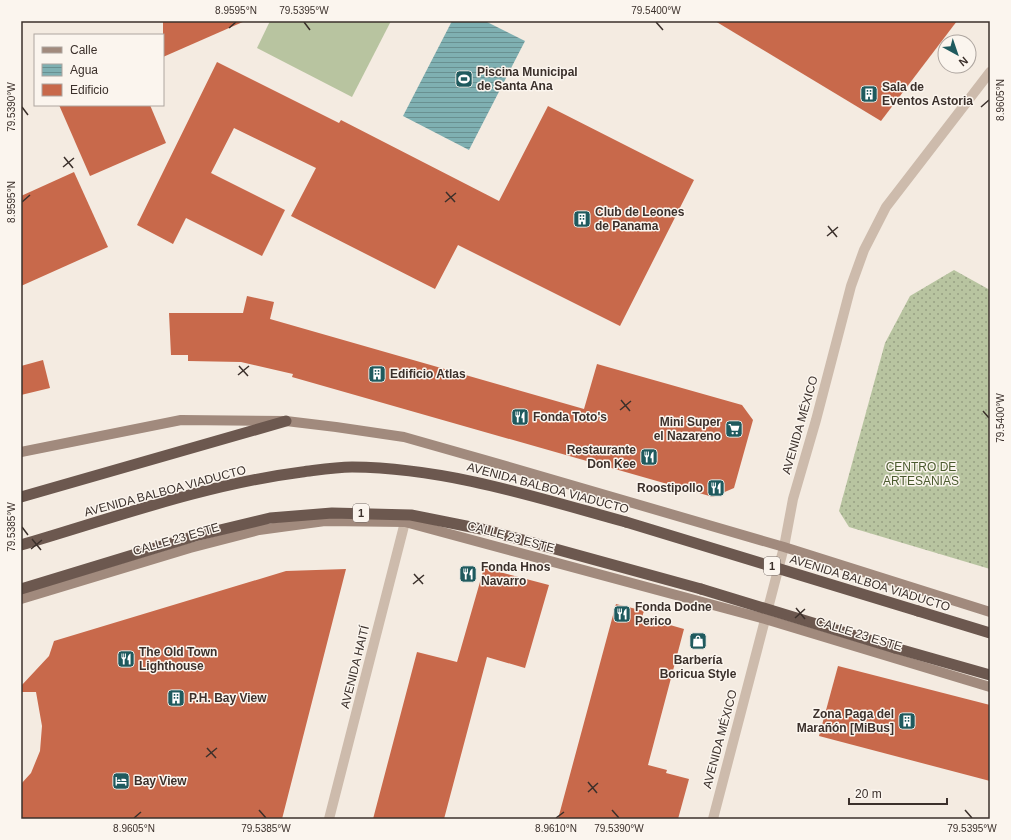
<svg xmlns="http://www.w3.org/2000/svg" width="1011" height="840" font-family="Helvetica,sans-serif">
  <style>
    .grass { fill: url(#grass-dots) }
    .garden { fill: #b8c4a0 }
    .water { fill: url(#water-rules) }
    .building { fill: #c8694b }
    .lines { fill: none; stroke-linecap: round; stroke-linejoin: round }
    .minor { stroke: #cdbbac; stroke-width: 10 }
    .tertiary { stroke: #cdbbac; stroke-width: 10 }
    .secondary { stroke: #a18a7d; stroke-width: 10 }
    .trunk { stroke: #6c584f; stroke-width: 11 }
    .trunk-bridge { stroke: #6c584f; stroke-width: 11 }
    .ticks { fill: none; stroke: #3b302b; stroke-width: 1.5 }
    .labels { text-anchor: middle; stroke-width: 3; stroke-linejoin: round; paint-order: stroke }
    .shield { fill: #fbf5ee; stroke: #756b66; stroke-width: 1 }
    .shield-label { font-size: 11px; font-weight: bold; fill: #3b302b }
    .poi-label { font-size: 12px; font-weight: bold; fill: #3b302b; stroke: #fbf5ee; text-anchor: start }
    .street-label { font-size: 12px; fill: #3b302b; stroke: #fbf5ee }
    .park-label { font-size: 12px; fill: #4a5a2e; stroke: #fbf5ee }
    .neatline { fill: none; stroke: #3b302b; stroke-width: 1.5 }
    .ticks-label { font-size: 10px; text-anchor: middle; fill: #3b302b }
  </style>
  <defs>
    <pattern id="grass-dots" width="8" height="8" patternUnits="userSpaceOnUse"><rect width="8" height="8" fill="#b8c4a0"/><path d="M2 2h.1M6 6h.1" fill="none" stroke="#97a083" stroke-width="1.8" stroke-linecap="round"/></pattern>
    <pattern id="water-rules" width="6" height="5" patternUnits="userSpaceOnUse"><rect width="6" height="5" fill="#7fb0b2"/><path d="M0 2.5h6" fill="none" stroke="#699091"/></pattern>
  </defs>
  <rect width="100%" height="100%" fill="#f4ebe1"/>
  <polygon class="grass" points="954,270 990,290 990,569 849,527 839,511 885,343 910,296"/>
  <polygon class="garden" points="270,21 391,21 352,97 257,48"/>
  <polygon class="water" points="452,21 485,21 525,41 469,150 403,116"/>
  <g class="building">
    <polygon points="163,21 245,21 163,57"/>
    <polygon points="715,21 957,21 881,121"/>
    <polygon points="217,62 339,123 341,120 499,201 548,106 694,180 620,326 458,245 435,289 291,216 316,168 234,128 211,173 285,210 262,256 186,218 173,244 137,225"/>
    <polygon points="59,105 150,105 166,143 90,176"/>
    <polygon points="74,172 108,247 21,286 21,196"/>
    <polygon points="247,296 274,302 270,319 584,409 597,364 742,405 753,420 734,488 713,497 292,377 293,374 241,362 188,361 188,355 171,355 169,313 243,313"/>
    <polygon points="43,360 50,388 21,395 21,366"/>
    <polygon points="484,568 549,585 525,668 487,657 444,819 373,819 417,652 457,662"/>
    <polygon points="346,569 282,819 21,819 21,784 31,773 40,751 42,726 36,692 21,692 21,686 49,656 54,641 286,571"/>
    <polygon points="616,604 644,611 642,617 684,629 648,765 667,770 666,773 689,779 678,819 558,819"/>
    <polygon points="838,666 990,705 990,781 819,736"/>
  </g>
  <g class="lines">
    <g class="minor">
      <polyline points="329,819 405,522"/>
      <polyline points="713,819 784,547"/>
    </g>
    <polyline class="tertiary" points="784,547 793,499 816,420 851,286 864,250 886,207 990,72"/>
    <g class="secondary">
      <polyline points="21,452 181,420 286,421 336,427 404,437 485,460 784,547 990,612"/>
      <polyline points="21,599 190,548 259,530 325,521 405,522 765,619 990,687"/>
    </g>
    <g class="trunk">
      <polyline points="21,497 286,421"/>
      <path d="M21 545C113 518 207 484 302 472 318 470 335 467 352 467 447 468 535 497 626 522"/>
      <polyline points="21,589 195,536 270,518 332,513 411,515 486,530 701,589"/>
      <polyline points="918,611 990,633"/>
      <polyline points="895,648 990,675"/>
    </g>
    <g class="trunk-bridge">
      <polyline points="626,522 918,611"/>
      <polyline points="701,589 895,648"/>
    </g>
  </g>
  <path class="ticks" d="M304 22 310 30M656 22 663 30M229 28 236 22M22 107 28 115M981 107 989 100M64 157 73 168M63 167 74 158M446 192 455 202M22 202 30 195M445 202 456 193M828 226 837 237M827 236 838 227M239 366 248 376M238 375 249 366M621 400 630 411M620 410 631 401M983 411 989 418M22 527 28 535M32 539 41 550M31 549 42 540M414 574 423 584M413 584 424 575M796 608 805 619M795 618 805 609M207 748 216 758M206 757 217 748M588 782 597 793M588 792 598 783M259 810 266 818M612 810 619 818M965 810 972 818M134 818 141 812M556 818 564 812"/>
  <defs>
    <symbol id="stadium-square" viewBox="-11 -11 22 22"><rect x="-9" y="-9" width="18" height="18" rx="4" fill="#1f5a5e" stroke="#fbf5ee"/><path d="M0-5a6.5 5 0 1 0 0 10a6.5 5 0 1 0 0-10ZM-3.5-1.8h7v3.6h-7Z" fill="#fff"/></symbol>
    <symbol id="building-square" viewBox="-11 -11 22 22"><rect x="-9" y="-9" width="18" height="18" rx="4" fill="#1f5a5e" stroke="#fbf5ee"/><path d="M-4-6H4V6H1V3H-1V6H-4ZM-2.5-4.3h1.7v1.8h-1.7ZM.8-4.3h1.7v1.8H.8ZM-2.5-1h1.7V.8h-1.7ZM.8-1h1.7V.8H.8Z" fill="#fff"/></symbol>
    <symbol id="restaurant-square" viewBox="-11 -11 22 22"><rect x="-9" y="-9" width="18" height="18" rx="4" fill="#1f5a5e" stroke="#fbf5ee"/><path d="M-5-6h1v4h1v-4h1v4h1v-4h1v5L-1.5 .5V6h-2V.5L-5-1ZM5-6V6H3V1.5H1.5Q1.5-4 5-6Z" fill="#fff"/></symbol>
    <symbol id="supermarket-square" viewBox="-11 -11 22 22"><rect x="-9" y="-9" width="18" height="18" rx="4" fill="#1f5a5e" stroke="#fbf5ee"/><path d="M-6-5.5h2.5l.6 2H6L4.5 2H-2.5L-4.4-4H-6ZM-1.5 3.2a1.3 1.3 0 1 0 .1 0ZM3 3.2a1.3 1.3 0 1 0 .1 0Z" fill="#fff"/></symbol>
    <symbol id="shop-square" viewBox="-11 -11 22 22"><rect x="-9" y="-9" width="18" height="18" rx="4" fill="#1f5a5e" stroke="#fbf5ee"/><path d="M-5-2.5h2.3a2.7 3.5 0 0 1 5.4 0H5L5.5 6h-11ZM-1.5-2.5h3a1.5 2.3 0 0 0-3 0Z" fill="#fff"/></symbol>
    <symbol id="hotel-square" viewBox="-11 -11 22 22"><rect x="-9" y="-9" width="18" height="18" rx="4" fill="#1f5a5e" stroke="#fbf5ee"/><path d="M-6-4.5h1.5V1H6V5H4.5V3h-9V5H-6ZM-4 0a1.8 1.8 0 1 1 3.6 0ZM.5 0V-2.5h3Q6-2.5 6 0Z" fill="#fff"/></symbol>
  </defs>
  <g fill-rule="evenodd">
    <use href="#stadium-square" x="454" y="69" width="20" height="20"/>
    <use href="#building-square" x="859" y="84" width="20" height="20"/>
    <use href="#building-square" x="572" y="209" width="20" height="20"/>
    <use href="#building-square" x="367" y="364" width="20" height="20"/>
    <use href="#restaurant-square" x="510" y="407" width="20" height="20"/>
    <use href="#supermarket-square" x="724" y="419" width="20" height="20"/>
    <use href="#restaurant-square" x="639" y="447" width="20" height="20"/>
    <use href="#restaurant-square" x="706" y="478" width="20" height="20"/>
    <use href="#restaurant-square" x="458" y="564" width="20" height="20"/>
    <use href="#restaurant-square" x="612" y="604" width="20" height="20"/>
    <use href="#shop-square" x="688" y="631" width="20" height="20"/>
    <use href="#restaurant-square" x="116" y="649" width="20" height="20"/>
    <use href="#building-square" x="166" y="688" width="20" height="20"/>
    <use href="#building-square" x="897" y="711" width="20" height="20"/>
    <use href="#hotel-square" x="111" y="771" width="20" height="20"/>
  </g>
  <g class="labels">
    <g class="shield">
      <rect x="353" y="504" width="16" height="18" rx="3"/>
      <rect x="764" y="557" width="16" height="18" rx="3"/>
    </g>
    <g class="shield-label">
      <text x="361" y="517">1</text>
      <text x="772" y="570">1</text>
    </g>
    <g class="poi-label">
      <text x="477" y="76">Piscina Municipal<tspan x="477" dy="14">de Santa Ana</tspan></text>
      <text x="882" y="91">Sala de<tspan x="882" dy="14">Eventos Astoria</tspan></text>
      <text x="595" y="216">Club de Leones<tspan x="595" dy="14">de Panama</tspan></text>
      <text x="390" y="378">Edificio Atlas</text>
      <text x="533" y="421">Fonda Toto's</text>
      <text x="721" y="426" text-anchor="end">Mini Super<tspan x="721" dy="14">el Nazareno</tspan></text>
      <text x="636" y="454" text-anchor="end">Restaurante<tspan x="636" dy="14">Don Kee</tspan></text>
      <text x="703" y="492" text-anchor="end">Roostipollo</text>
      <text x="481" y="571">Fonda Hnos<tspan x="481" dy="14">Navarro</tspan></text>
      <text x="635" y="611">Fonda Dodne<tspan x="635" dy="14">Perico</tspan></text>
      <text x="139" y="656">The Old Town<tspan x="139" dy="14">Lighthouse</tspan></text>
      <text x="698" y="664" text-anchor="middle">Barbería<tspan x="698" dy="14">Boricua Style</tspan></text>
      <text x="189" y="702">P.H. Bay View</text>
      <text x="894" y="718" text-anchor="end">Zona Paga del<tspan x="894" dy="14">Marañón [MiBus]</tspan></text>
      <text x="134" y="785">Bay View</text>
    </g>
    <g class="street-label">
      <text transform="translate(800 425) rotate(-74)" y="4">AVENIDA MÉXICO</text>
      <text transform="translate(548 488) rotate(15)" y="4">AVENIDA BALBOA VIADUCTO</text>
      <text transform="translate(165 491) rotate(-15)" y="4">AVENIDA BALBOA VIADUCTO</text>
      <text transform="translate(511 537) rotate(15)" y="4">CALLE 23 ESTE</text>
      <text transform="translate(176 539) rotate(-16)" y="4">CALLE 23 ESTE</text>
      <text transform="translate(870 583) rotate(17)" y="4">AVENIDA BALBOA VIADUCTO</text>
      <text transform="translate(859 634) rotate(17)" y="4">CALLE 23 ESTE</text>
      <text transform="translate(355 667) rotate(-76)" y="4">AVENIDA HAITÍ</text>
      <text transform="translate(720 739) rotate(-75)" y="4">AVENIDA MÉXICO</text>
    </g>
    <g class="park-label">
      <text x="921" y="471">CENTRO DE<tspan x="921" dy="14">ARTESANIAS</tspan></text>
    </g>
  </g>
  <rect width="1011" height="840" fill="none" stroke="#fbf5ee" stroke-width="44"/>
  <rect x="34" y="34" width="130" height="72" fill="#fbf5ee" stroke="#aea6a0"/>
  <rect x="42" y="47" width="20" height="6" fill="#a18a7d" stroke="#aea6a0"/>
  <text x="70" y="54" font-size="12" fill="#3b302b">Calle</text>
  <rect x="42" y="64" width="20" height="12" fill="url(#water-rules)" stroke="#aea6a0"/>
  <text x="70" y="74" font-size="12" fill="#3b302b">Agua</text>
  <rect x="42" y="84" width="20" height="12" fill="#c8694b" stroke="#aea6a0"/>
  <text x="70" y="94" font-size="12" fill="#3b302b">Edificio</text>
  <g transform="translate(957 54) rotate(140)"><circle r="19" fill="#fbf5ee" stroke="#aea6a0"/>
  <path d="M0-3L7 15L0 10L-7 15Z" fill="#1f5a5e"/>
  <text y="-6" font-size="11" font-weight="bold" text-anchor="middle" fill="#3b302b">N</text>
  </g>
  <path d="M849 798v6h98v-6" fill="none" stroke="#3b302b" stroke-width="2"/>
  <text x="855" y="798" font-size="12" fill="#3b302b" stroke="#fbf5ee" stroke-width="3" paint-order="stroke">20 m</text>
  <rect x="22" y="22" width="967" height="796" class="neatline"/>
  <g class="ticks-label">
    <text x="236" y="14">8.9595°N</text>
    <text x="304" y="14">79.5395°W</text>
    <text x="656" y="14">79.5400°W</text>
    <text transform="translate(1000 100) rotate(-90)" y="4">8.9605°N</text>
    <text transform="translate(11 107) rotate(-90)" y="4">79.5390°W</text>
    <text transform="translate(11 202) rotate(-90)" y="4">8.9595°N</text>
    <text transform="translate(1000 418) rotate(-90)" y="4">79.5400°W</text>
    <text transform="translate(11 527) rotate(-90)" y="4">79.5385°W</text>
    <text x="134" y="832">8.9605°N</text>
    <text x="266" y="832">79.5385°W</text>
    <text x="556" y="832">8.9610°N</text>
    <text x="619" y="832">79.5390°W</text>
    <text x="972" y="832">79.5395°W</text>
  </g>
</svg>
